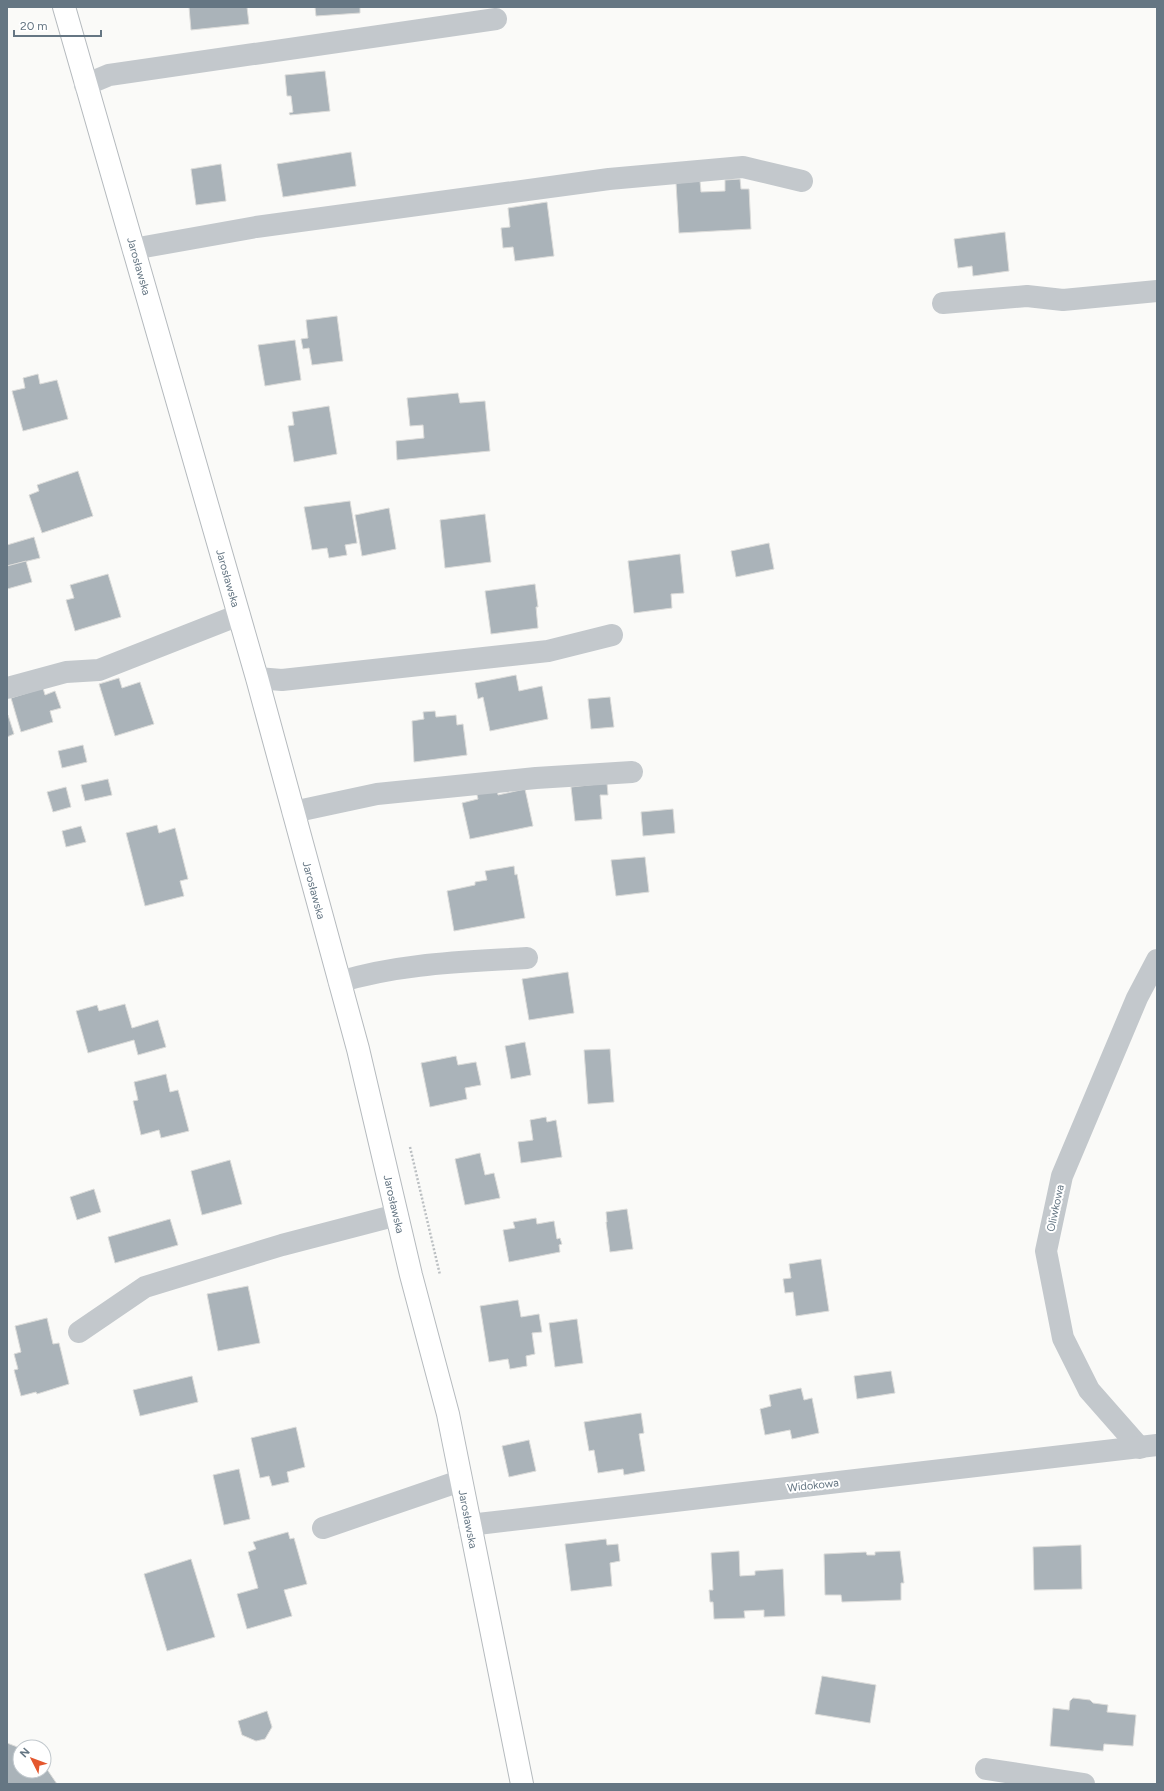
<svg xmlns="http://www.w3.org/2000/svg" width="1164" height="1791" font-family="Figtree,sans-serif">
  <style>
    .building { fill: #aab3b9; stroke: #dcdcda }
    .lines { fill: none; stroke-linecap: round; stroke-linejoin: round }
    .major-casing { stroke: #b5babe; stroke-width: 24 }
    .path { stroke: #bbbfc2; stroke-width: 2.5; stroke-dasharray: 2 2; stroke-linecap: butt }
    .minor { stroke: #c3c8cc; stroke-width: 22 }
    .major { stroke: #fff; stroke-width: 22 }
    .labels { text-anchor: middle; stroke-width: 4; stroke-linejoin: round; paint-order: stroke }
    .street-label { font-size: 11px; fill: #657683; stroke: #fff }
  </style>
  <rect width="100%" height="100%" fill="#fafaf8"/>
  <g class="building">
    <polygon points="189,7 247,7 249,24 191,30"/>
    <polygon points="315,7 360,7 360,13 316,16"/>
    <polygon points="325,71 330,111 290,115 289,113 293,112 291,96 287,96 285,75"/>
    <polygon points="351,152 356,186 283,197 277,164"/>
    <polygon points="221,164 226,201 196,205 191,169"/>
    <polygon points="740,179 741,189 749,189 751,229 679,233 676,183 700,181 701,192 725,191 725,180"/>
    <polygon points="547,202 554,256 515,261 513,247 503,248 501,228 510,227 508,208"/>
    <polygon points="1005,232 1009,271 973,276 972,266 958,268 954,239"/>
    <polygon points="337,316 343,361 312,365 309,348 303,349 301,339 308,338 306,320"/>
    <polygon points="295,340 301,380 265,386 258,345"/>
    <polygon points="38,374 40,384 57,380 68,419 23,431 12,391 25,388 23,378"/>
    <polygon points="458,393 460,403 485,401 490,451 397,460 396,441 424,438 423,425 410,426 407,398"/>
    <polygon points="329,406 337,454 294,462 288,426 294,425 292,412"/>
    <polygon points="78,471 93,516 42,533 29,495 39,491 37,485"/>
    <polygon points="350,501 357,543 345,545 347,555 329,558 327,548 312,550 304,507"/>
    <polygon points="389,508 396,549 362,556 355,515"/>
    <polygon points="485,514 491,562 445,568 440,520"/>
    <polygon points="34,537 40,558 7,566 7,545"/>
    <polygon points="769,543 774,569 736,577 731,551"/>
    <polygon points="680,554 684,593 671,594 672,608 634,613 628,561"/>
    <polygon points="26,561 32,582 7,589 7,566"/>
    <polygon points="108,574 121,617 75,631 66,600 74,598 70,585"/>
    <polygon points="535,584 538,607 536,607 538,628 491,634 485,591"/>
    <polygon points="516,675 519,691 542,686 548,719 490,731 483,697 478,699 475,683"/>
    <polygon points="119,678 122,688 140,682 154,724 115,736 99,684"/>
    <polygon points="43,688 45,695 55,691 61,708 50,711 53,722 21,732 11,698"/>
    <polygon points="610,697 614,727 591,729 588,699"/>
    <polygon points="435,711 436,717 456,715 457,725 463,724 467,755 414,762 412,721 424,719 423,712"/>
    <polygon points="8,715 14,734 7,737 7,716"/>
    <polygon points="83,745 87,762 62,768 58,751"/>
    <polygon points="108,779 112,795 85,801 81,785"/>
    <polygon points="607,783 608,795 600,795 602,819 575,821 571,787"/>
    <polygon points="66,787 71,807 53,812 47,792"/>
    <polygon points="497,787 498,795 525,789 533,826 470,839 462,803 478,799 476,791"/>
    <polygon points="673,809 675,833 643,836 641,812"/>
    <polygon points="157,825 159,833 175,828 188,879 180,881 184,896 145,906 126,833"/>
    <polygon points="81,826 86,842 66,847 62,831"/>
    <polygon points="645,857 649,892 616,896 611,860"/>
    <polygon points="514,866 515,875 517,874 525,918 454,931 447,891 475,885 475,882 487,880 485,871"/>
    <polygon points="568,972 574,1013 529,1020 522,979"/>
    <polygon points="125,1004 132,1028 158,1020 166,1047 138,1055 134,1040 88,1053 76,1011 97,1005 99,1011"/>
    <polygon points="525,1042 531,1075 511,1079 505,1046"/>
    <polygon points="610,1049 614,1102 588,1104 584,1050"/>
    <polygon points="456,1056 458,1065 476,1062 481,1085 465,1088 467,1099 430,1107 421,1063"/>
    <polygon points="166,1074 170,1092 178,1090 189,1131 161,1138 159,1130 141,1135 133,1101 138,1100 134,1082"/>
    <polygon points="546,1117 547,1122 556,1120 562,1157 521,1163 518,1142 533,1140 530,1120"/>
    <polygon points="480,1153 485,1175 494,1173 500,1198 465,1205 455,1159"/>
    <polygon points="230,1160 242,1204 202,1215 191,1171"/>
    <polygon points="94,1189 101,1212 77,1220 70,1197"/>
    <polygon points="627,1209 633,1249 610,1252 606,1222 607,1222 606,1212"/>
    <polygon points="536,1218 537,1224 554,1221 557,1239 560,1238 562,1244 559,1245 560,1252 509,1262 503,1230 515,1228 513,1222"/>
    <polygon points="170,1219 178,1245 115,1263 108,1237"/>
    <polygon points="821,1259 829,1311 796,1316 793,1292 785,1293 783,1279 791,1278 789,1264"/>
    <polygon points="248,1286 260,1343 218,1351 207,1294"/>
    <polygon points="518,1300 521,1317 539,1314 542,1332 532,1333 535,1354 526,1356 527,1366 510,1369 508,1359 489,1362 480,1306"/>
    <polygon points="47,1318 53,1344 59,1343 69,1384 37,1394 36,1392 21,1396 14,1370 18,1369 14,1354 21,1352 15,1326"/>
    <polygon points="577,1319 583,1363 555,1367 549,1323"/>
    <polygon points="891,1371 895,1393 857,1399 854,1376"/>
    <polygon points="192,1376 198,1402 140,1416 133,1390"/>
    <polygon points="801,1388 804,1400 812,1398 819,1433 792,1439 790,1430 765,1435 760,1409 771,1406 769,1395"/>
    <polygon points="641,1413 644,1433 639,1434 645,1471 624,1475 623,1469 598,1473 594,1450 589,1451 584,1422"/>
    <polygon points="296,1427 305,1467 287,1472 289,1482 272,1486 269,1476 260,1478 251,1438"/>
    <polygon points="529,1440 536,1471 509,1477 502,1446"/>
    <polygon points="239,1469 250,1519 224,1525 213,1475"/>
    <polygon points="288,1532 290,1539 294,1538 307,1584 284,1590 292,1616 247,1629 237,1594 258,1588 248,1552 256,1549 253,1542"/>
    <polygon points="606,1539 607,1545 618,1544 620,1561 610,1563 612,1586 571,1591 565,1544"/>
    <polygon points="1081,1545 1082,1589 1034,1590 1033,1547"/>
    <polygon points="739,1551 740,1576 755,1575 755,1571 783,1569 785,1616 764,1617 764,1610 744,1611 745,1618 714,1619 713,1602 710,1602 709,1590 713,1590 711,1553"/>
    <polygon points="900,1551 904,1583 901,1583 901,1600 842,1602 841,1595 825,1595 824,1554 866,1552 867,1555 875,1555 875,1552"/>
    <polygon points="191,1559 215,1637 167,1651 144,1574"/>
    <polygon points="822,1676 876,1685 870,1723 815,1714"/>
    <polygon points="1073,1698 1090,1700 1093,1703 1108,1705 1107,1712 1136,1715 1133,1746 1104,1744 1103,1751 1050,1746 1053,1708 1069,1710 1070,1701"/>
    <polygon points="267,1711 272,1727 265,1739 256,1741 242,1735 238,1721"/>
    <polygon points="7,1743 20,1748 20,1771 44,1771 44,1765 57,1784 7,1784"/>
  </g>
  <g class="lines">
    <defs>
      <polyline id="major" points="64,7 257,678 358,1049 411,1275 448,1414 522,1784"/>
    </defs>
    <use href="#major" class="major-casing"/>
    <polyline class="path" points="410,1147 440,1275"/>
    <g class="minor">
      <polyline points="85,85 109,75 496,19"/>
      <polyline points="133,249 256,227 609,179 743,167 802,181"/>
      <polyline points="943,303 1027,296 1063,300 1157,291"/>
      <polyline points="257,678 282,680 548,651 612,635"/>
      <polyline points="7,688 66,672 99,670 239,615"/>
      <polyline points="293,812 377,794 536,778 632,772"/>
      <path d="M339 982C401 963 464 962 527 958"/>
      <polyline points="79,1332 145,1287 282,1245 397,1215"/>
      <polyline points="1140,1448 1089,1390 1063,1338 1046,1251 1062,1176 1137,998 1157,960"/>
      <polyline points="469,1525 1157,1445"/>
      <polyline points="323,1528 460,1481"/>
      <polyline points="986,1769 1084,1784"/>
    </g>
    <use href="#major" class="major"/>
  </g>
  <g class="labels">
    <g class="street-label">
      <text transform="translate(139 266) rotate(74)" y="4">Jarosławska</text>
      <text transform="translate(228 578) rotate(74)" y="4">Jarosławska</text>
      <text transform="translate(314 890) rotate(75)" y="4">Jarosławska</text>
      <text transform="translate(394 1204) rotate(77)" y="4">Jarosławska</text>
      <text transform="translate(1055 1208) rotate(-78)" y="4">Oliwkowa</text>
      <text transform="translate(813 1485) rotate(-6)" y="4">Widokowa</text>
      <text transform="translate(468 1519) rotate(79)" y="4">Jarosławska</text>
    </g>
  </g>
  <rect width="1164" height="1791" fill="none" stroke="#657683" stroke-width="16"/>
  <g transform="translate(32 1759) rotate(312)"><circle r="19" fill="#ffffff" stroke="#c1c8cd"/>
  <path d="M0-3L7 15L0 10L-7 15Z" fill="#e4572e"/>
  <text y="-6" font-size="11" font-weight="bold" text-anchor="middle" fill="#657683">N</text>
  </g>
  <path d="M14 30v6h87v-6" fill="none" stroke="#657683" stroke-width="2"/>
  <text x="20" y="30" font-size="12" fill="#657683" stroke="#ffffff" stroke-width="3" paint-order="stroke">20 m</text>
</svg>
